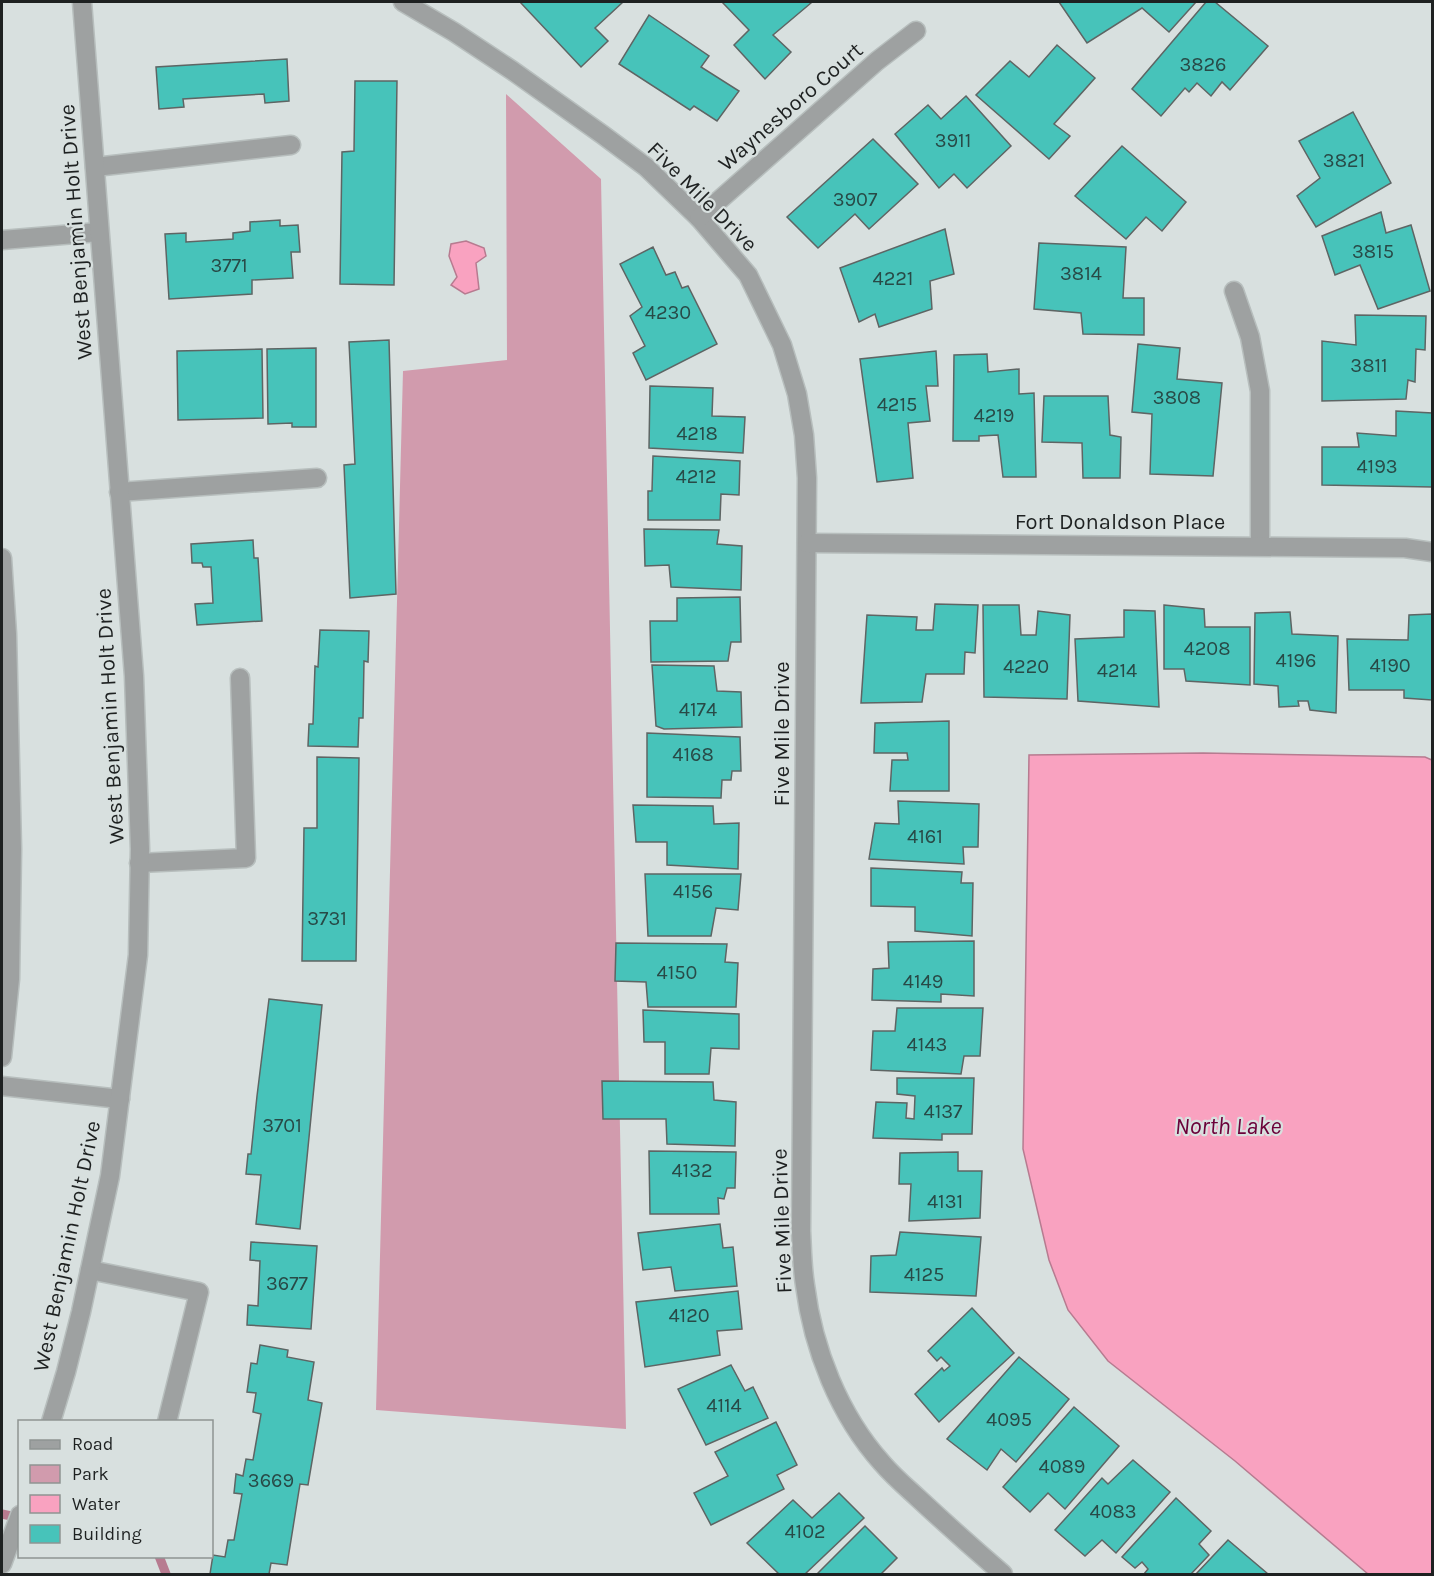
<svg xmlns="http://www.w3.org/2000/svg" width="1434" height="1576" font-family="Karla,sans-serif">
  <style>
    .green { fill: #d19bad }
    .water { fill: #f9a2c0; stroke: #b77b90; stroke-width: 1.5 }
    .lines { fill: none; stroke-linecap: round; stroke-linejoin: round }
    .stream { stroke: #b77b90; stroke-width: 9 }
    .building { fill: #47c3ba; stroke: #5e6564; stroke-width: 1.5 }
    .minor-casing { stroke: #b7bebd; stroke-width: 21 }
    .minor { stroke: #9ea1a1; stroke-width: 18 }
    .labels { text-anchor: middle; stroke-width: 4.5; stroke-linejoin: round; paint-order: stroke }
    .number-label { font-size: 20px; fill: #284a47 }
    .street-label { font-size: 22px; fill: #1e2121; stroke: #d8e0df }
    .water-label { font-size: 24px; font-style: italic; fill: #6b0139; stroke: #d8e0df }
  </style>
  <rect width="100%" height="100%" fill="#d8e0df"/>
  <polygon class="green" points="506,94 601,179 626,1429 376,1410 403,371 507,360"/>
  <g class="water">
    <polygon points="466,241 484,248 486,256 476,263 479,289 465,294 451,285 457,277 449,256 451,244"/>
    <polygon points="1203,753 1425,757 1432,760 1432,1574 1368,1574 1235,1461 1108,1361 1068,1310 1049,1260 1023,1149 1029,755"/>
  </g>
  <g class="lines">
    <g class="stream">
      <polyline points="2,1514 20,1518"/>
      <polyline points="159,1556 166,1574"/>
    </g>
  </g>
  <g class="building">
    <polygon points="520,2 623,2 595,28 608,41 581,67"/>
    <polygon points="722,2 809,2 811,3 773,35 791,52 765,79 734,45 749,30"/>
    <polygon points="1059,2 1196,2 1169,32 1142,8 1087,43"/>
    <polygon points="1206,2 1215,2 1268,46 1230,90 1222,82 1211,96 1197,83 1189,92 1185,88 1161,116 1132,89"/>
    <polygon points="649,15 709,56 701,67 739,91 717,121 694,106 690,110 619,64"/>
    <polygon points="1057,45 1095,78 1054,124 1070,136 1049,159 976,95 1010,61 1029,77"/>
    <polygon points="287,59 289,101 265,103 264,94 183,99 184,107 159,109 156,67"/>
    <polygon points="355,81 397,81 394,285 340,284 342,152 354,151"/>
    <polygon points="966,96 1011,146 967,188 954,174 939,188 895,134 928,105 941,119"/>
    <polygon points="1353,112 1391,183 1316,227 1297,196 1320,178 1299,141"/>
    <polygon points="873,139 918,184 869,229 855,214 818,248 787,217"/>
    <polygon points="1122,146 1186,202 1162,231 1146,217 1126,239 1075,196"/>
    <polygon points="1381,212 1386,233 1411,225 1430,291 1378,309 1360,265 1335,275 1322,236"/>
    <polygon points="280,220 280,226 298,225 300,252 291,252 293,278 252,280 252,294 169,299 165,234 186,233 186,242 233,239 233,233 250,231 250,222"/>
    <polygon points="945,229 954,274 930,281 932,309 879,327 875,314 859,322 840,268"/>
    <polygon points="1039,243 1126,247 1123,298 1144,298 1144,335 1083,334 1081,313 1034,309"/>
    <polygon points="653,247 666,275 675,272 682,288 688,286 717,344 646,380 633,353 645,346 630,316 642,307 620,264"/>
    <polygon points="1355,315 1426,316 1425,350 1416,349 1415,382 1408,380 1406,399 1322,401 1322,341 1356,345"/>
    <polygon points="389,340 396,594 350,598 344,465 355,464 349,342"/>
    <polygon points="1138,344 1180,348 1177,379 1222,383 1213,476 1150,474 1152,414 1132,412"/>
    <polygon points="316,348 316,427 292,427 292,423 268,424 267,349"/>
    <polygon points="262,349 263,418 178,420 177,351"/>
    <polygon points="936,351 938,386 926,386 930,421 908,423 913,478 877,482 860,359"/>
    <polygon points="987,354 988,372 1019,369 1019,394 1034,393 1036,477 1003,477 998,435 979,436 979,441 953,441 954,355"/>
    <polygon points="650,386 713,388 712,416 745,417 743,453 649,448"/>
    <polygon points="1044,396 1108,396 1110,435 1121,437 1120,478 1083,478 1082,443 1042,442"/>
    <polygon points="1396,411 1432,413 1432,487 1322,485 1322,447 1359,447 1357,433 1396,436"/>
    <polygon points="653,456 740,461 739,495 721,494 720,520 648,520 648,491 652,491"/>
    <polygon points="644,529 719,530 717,544 742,546 741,590 671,587 669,565 645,566"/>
    <polygon points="253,540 254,558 258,558 262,621 197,625 195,604 213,603 211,567 203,567 202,563 192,563 191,544"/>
    <polygon points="740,597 741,642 731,642 728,661 651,662 650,621 677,621 677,598"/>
    <polygon points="935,604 978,605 975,653 965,652 964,674 926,674 922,702 861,703 867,615 917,617 916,630 933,630"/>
    <polygon points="983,605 1019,605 1021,635 1036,635 1038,611 1070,615 1067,699 984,697"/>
    <polygon points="1164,605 1204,609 1205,627 1250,627 1250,685 1186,681 1184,669 1164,669"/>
    <polygon points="1124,610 1155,611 1159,707 1078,701 1075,639 1124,637"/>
    <polygon points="1290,612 1292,634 1338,636 1336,713 1310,710 1308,701 1298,701 1299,706 1279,707 1278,686 1254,684 1255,613"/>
    <polygon points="1432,614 1432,700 1404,698 1404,690 1349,690 1347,639 1408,640 1409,615"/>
    <polygon points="320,630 369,631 368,662 364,661 363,718 359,718 358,747 308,746 309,724 313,724 315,666 318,667"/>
    <polygon points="652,665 714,666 717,691 741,692 742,727 664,729 656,726"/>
    <polygon points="949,721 949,791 890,791 892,760 908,760 907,753 874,753 875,723"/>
    <polygon points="647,733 740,737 741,771 732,771 731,780 722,780 721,798 647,797"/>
    <polygon points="317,757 359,758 356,961 302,961 304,828 317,828"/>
    <polygon points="898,801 979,804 978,847 963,847 964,864 869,859 875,823 899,824"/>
    <polygon points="633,805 713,806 714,824 739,823 738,869 667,865 667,842 636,842"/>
    <polygon points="871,868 962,872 961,883 973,883 972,936 915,931 915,907 871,906"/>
    <polygon points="645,874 741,874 738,910 716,908 711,936 648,936"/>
    <polygon points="974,941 974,996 941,994 941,1002 872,1000 873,969 889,968 888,942"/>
    <polygon points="616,943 727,944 725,962 738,963 736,1007 648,1007 646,982 615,981"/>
    <polygon points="269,999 322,1005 300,1229 256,1224 261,1175 246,1174 248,1154 251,1154 257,1096"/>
    <polygon points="897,1008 983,1008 980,1056 964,1056 961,1074 871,1070 873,1031 895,1031"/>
    <polygon points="643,1010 739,1014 739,1049 711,1048 709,1074 665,1074 665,1042 644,1042"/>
    <polygon points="897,1078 974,1078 972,1134 942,1134 942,1140 873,1138 876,1102 907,1103 906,1118 914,1119 915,1096 897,1094"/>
    <polygon points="602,1081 713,1082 714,1100 736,1102 735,1146 667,1144 666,1119 603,1119"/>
    <polygon points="649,1151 736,1152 735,1188 727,1188 724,1199 718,1198 719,1214 650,1214"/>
    <polygon points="958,1152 958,1171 982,1171 980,1218 909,1221 911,1184 899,1184 900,1153"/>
    <polygon points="720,1224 723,1248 733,1247 737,1286 675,1291 671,1267 643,1270 638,1233"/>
    <polygon points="900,1232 981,1237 976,1296 870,1292 871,1256 896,1255"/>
    <polygon points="251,1242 317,1246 311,1329 247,1325 248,1305 258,1306 260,1261 250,1260"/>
    <polygon points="738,1291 742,1329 717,1331 720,1355 645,1367 636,1302"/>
    <polygon points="972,1308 1014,1353 939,1422 915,1394 942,1368 944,1371 950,1366 941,1357 937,1361 928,1351"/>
    <polygon points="260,1345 288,1350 287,1357 314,1362 308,1400 322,1403 308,1485 300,1484 287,1565 271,1563 269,1574 210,1574 213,1555 225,1557 228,1540 234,1540 242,1494 234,1493 236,1474 243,1476 246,1459 253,1460 261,1414 253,1412 256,1393 247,1392 251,1363 257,1364"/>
    <polygon points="1019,1357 1069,1399 1016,1462 1001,1449 987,1470 947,1439"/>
    <polygon points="731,1365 745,1391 753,1387 768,1418 706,1445 678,1389"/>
    <polygon points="1074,1407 1119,1446 1065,1509 1048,1493 1030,1512 1003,1487"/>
    <polygon points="776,1422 797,1465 777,1475 784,1489 711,1525 694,1493 728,1476 715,1452"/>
    <polygon points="1133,1460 1170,1492 1116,1553 1102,1540 1085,1556 1055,1530 1102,1478 1108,1484"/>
    <polygon points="839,1493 864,1518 805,1574 779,1574 747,1543 793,1500 812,1518"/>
    <polygon points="1176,1498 1211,1531 1199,1544 1209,1555 1191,1574 1144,1574 1148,1569 1142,1562 1135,1568 1122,1557"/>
    <polygon points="865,1526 897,1558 882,1573 883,1574 817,1574"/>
    <polygon points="1228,1540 1268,1574 1196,1574"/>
  </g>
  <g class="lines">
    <defs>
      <g id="minor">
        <path d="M403 2 454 32 513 71 603 135 646 167 699 218 748 275 782 345 797 394 804 435 807 478 801 1231C802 1249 802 1267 805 1285 813 1349 839 1415 882 1463 893 1476 906 1487 918 1498 946 1524 974 1549 1003 1574"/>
        <polyline points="95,167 291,145"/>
        <polyline points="699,218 877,61 916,31"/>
        <polyline points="2,240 99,232"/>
        <polyline points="1234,291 1250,337 1260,391 1260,546"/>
        <polyline points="119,492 317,478"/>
        <polyline points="807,543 1405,548 1432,552"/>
        <polyline points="2,558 7,634 12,849 10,979 2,1057"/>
        <polyline points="139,863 246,858 240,678"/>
        <polyline points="2,1086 120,1099"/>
        <polyline points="90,1270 199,1292 167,1422"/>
        <polyline points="51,1422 66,1372 81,1312 110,1176 138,955 140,849 134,676 82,2"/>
        <polyline points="2,1564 20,1515"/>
      </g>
    </defs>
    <use href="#minor" class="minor-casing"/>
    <use href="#minor" class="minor"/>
  </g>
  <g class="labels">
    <g class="number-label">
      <text x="1203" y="71">3826</text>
      <text x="953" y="147">3911</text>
      <text x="1344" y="167">3821</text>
      <text x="855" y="206">3907</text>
      <text x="1373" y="258">3815</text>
      <text x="229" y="272">3771</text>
      <text x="1081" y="280">3814</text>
      <text x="893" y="285">4221</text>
      <text x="668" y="319">4230</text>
      <text x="1369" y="372">3811</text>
      <text x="1177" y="404">3808</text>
      <text x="897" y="411">4215</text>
      <text x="994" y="422">4219</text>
      <text x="697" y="440">4218</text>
      <text x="1377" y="473">4193</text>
      <text x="696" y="483">4212</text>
      <text x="1207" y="655">4208</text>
      <text x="1296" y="667">4196</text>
      <text x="1390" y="672">4190</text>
      <text x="1026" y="673">4220</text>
      <text x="1117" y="677">4214</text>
      <text x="698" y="716">4174</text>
      <text x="693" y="761">4168</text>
      <text x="925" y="843">4161</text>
      <text x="693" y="898">4156</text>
      <text x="327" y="925">3731</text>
      <text x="677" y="979">4150</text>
      <text x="923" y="988">4149</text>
      <text x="927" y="1051">4143</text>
      <text x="943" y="1118">4137</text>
      <text x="282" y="1132">3701</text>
      <text x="692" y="1177">4132</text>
      <text x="945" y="1208">4131</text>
      <text x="924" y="1281">4125</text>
      <text x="287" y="1290">3677</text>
      <text x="689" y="1322">4120</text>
      <text x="724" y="1412">4114</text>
      <text x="1009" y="1426">4095</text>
      <text x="1062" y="1473">4089</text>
      <text x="271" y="1487">3669</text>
      <text x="1113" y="1518">4083</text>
      <text x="805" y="1538">4102</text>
    </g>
    <g class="street-label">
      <text transform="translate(790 106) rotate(-41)" y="8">Waynesboro Court</text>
      <text transform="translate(703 196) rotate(45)" y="8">Five Mile Drive</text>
      <text transform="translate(75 232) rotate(-94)" y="8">West Benjamin Holt Drive</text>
      <text x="1120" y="529">Fort Donaldson Place</text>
      <text transform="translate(109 716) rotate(-93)" y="8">West Benjamin Holt Drive</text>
      <text transform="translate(781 734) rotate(-90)" y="8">Five Mile Drive</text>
      <text transform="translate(781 1221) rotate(-92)" y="8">Five Mile Drive</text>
      <text transform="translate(66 1246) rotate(-78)" y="8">West Benjamin Holt Drive</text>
    </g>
    <g class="water-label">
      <text x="1228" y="1134">North Lake</text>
    </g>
  </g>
  <rect width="1434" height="1576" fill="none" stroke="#1e2121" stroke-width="6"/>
  <rect x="18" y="1420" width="195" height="138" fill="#d8e0df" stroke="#8e9493" stroke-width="1.5"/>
  <rect x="30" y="1440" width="30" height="9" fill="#9ea1a1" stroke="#8e9493" stroke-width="1.5"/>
  <text x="72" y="1450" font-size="18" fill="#1e2121">Road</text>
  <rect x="30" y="1465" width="30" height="18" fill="#d19bad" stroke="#8e9493" stroke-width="1.5"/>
  <text x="72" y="1480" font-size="18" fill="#1e2121">Park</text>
  <rect x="30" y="1495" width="30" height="18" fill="#f9a2c0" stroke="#8e9493" stroke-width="1.5"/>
  <text x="72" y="1510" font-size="18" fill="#1e2121">Water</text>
  <rect x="30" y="1525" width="30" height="18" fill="#47c3ba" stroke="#8e9493" stroke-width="1.5"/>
  <text x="72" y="1540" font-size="18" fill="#1e2121">Building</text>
</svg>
